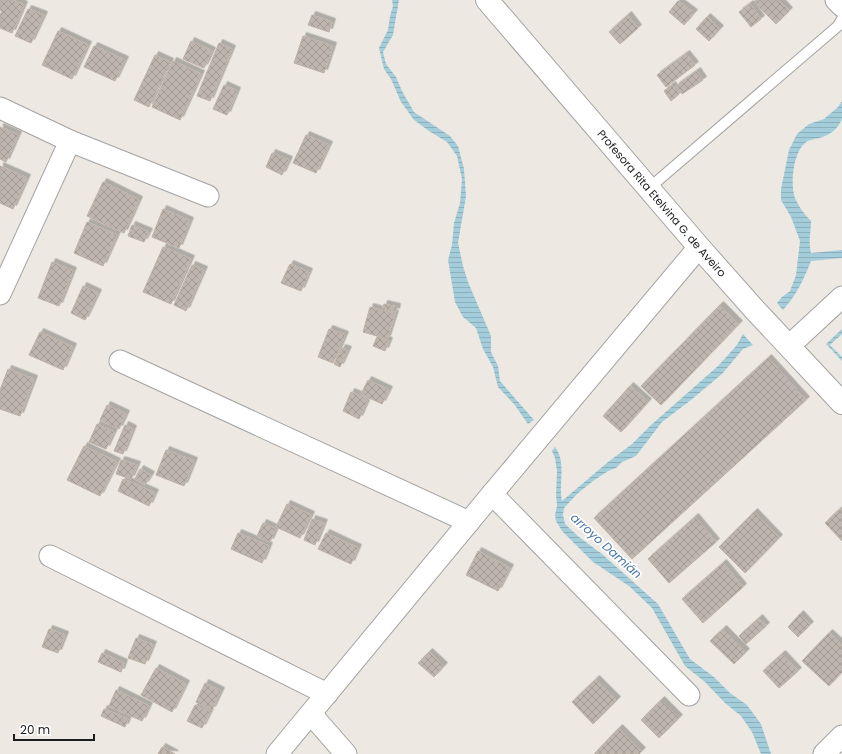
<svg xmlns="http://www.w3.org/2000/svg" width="842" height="754" font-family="Poppins,sans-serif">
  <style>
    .water { fill: url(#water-rules) }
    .building { fill: url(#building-cross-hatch); stroke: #beb0a5; filter: url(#shadow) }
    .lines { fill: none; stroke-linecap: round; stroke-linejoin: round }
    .service-casing { stroke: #a3a3a3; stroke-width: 12 }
    .minor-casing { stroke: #a3a3a3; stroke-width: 23 }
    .tertiary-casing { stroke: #a3a3a3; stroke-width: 24 }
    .service { stroke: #fff; stroke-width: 10 }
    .minor { stroke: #fff; stroke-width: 21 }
    .tertiary { stroke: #fff; stroke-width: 22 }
    .labels { text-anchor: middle; stroke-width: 3.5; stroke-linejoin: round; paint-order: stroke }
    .street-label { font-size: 11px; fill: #1c1c1c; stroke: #fff }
    .water-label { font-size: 12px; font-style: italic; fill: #4c79a8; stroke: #fff }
  </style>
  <defs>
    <pattern id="water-rules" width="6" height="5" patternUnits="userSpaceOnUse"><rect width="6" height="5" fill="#a3cdda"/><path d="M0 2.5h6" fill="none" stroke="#8cafba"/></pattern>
    <pattern id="building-cross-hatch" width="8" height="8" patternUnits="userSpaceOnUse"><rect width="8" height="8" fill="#bdb5ae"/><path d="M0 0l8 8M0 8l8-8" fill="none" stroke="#a29b95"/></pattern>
    <filter id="shadow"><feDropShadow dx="3.5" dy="-3.5" stdDeviation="0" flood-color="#0004"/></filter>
  </defs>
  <rect width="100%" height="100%" fill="#ede9e2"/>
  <g class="water">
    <polygon points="392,0 399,0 393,35 383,52 386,64 396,77 402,91 414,112 450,136 458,146 464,169 466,196 458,243 463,266 468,282 491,336 491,352 498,366 500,381 534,420 528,424 514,404 498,387 493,367 483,349 476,328 463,317 455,302 448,260 452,245 454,223 460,203 462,179 457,156 447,142 429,131 414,120 401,102 391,79 384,69 379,48 388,30 390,16 393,6"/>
    <path d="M842 101C842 106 842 114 842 119 838 129 829 136 819 138 815 139 808 140 805 143 793 153 790 184 795 198 799 207 804 214 811 221 811 233 808 240 811 253L842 250V258L811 261C804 279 796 296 783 310L777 303 782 297 790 291 796 275 800 241 791 217 781 200V189L789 150 797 134 809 124 824 119 838 107Z"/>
    <polygon points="842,329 842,334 830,345 842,357 842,361 826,344"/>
    <path d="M743 334 753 345 743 349 722 374 691 400 662 422 636 456 622 462 616 468 608 471 593 481 577 494 564 508 563 515 565 524 579 537 602 554 658 604 690 659 714 677 730 693 747 705 761 724 771 754H761L752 732 741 716 725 703 705 682 685 666 652 608 629 586 593 562 562 531 556 521 555 515 557 506 556 495 557 471 555 458 552 451 555 447C567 463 558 483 562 501L608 462 632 444 651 425 718 366 737 345Z"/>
  </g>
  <g class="building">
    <polygon points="0,0 13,0 24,5 12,33 0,28 0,15 2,11 0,10"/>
    <polygon points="756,0 779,0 789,11 776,24 754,2"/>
    <polygon points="678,1 694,13 684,25 669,12"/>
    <polygon points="750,4 761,19 751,27 739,12"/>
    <polygon points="28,9 44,15 31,43 15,36"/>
    <polygon points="312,15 332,22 329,32 308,25"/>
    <polygon points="628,15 638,28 620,44 609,32"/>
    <polygon points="707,17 720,29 709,41 696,29"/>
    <polygon points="58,31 88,45 72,79 42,65"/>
    <polygon points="303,36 333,46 324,73 294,63"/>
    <polygon points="191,41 212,51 204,68 183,59"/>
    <polygon points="219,43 232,49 210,101 197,96"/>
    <polygon points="94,46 125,60 115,81 84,67"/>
    <polygon points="686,54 695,65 666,87 657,75"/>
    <polygon points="155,55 170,62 149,107 134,100"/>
    <polygon points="173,61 201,74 180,120 152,107"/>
    <polygon points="697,71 703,80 682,94 676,86"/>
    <polygon points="224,85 237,91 227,115 213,109"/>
    <polygon points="672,85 679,94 671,101 664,91"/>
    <polygon points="0,127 18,135 6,162 0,159"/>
    <polygon points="306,135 329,145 316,173 293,163"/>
    <polygon points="272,153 289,160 282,175 266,167"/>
    <polygon points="0,166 27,178 13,209 0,203"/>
    <polygon points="103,182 139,200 124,233 87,216"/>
    <polygon points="163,209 190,221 179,248 152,237"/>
    <polygon points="87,222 117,235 103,266 74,253"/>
    <polygon points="132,225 149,232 144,242 128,236"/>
    <polygon points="163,247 191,259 171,304 143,292"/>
    <polygon points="52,262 73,271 59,306 38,298"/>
    <polygon points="290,264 309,272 301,291 281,283"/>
    <polygon points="192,265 204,270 186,311 174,305"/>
    <polygon points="83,286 98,293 85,320 71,313"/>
    <polygon points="384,304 397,307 396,312 383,308"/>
    <polygon points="720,305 739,324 661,405 641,386"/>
    <polygon points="370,307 395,314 387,339 363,332"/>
    <polygon points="329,329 345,335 333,363 318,357"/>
    <polygon points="40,332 73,347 63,370 29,355"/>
    <polygon points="377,337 389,341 385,351 373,346"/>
    <polygon points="342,348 348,350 340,367 334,364"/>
    <polygon points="768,358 806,400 632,559 594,518"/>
    <polygon points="8,369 34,379 20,416 0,409 0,390"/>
    <polygon points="368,380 389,390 382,404 361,394"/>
    <polygon points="630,386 648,402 621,432 603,416"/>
    <polygon points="351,392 368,399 359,419 343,411"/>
    <polygon points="107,405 126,414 119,429 100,420"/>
    <polygon points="97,424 114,432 106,449 89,442"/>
    <polygon points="125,425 133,429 123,454 114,451"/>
    <polygon points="84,446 117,462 100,496 67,480"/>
    <polygon points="166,450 194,461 184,486 156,475"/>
    <polygon points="121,460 137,465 131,479 116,474"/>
    <polygon points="140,469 151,475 145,485 135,479"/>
    <polygon points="123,479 155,493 149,506 118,491"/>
    <polygon points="287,504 311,515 300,538 276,527"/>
    <polygon points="842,507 842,541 825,523"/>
    <polygon points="754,512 779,538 745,573 719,547"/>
    <polygon points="695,517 716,542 669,583 648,559"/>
    <polygon points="312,519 324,523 315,545 304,540"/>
    <polygon points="263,523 276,529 270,542 257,536"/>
    <polygon points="238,533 269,546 262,563 231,549"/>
    <polygon points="326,533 358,548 351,564 318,549"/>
    <polygon points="478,551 510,568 498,591 466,575"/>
    <polygon points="723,563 743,587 703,623 682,599"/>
    <polygon points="800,614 810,625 798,637 788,627"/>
    <polygon points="759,618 766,626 746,644 739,636"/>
    <polygon points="49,629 65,635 58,653 42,647"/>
    <polygon points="723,629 746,652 734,664 710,641"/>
    <polygon points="829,633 842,645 842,672 829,686 802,661"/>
    <polygon points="136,638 153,645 145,664 128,658"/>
    <polygon points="429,652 444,666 434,677 418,663"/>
    <polygon points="102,653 124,663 121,672 98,662"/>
    <polygon points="782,654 798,671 779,688 763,671"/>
    <polygon points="156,668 186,684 172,712 141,695"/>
    <polygon points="596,679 617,700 593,724 572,702"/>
    <polygon points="205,683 221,691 212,710 196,702"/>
    <polygon points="116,690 149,706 142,721 109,706"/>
    <polygon points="661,700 679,718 659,738 641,720"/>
    <polygon points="195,705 210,712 202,728 187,721"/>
    <polygon points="104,709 128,719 125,727 101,716"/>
    <polygon points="619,728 642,751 639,754 594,754"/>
    <polygon points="162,747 175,754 158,754"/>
  </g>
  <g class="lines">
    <defs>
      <polyline id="service" points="648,189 838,26 842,19"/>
      <g id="minor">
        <polyline points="836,0 842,6"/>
        <polyline points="0,108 70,141 208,196"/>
        <polyline points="0,294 70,141"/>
        <polyline points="789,346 842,297"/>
        <polyline points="120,361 469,522"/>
        <polyline points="492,494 689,695"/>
        <polyline points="50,556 327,694"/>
        <polyline points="311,714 346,754"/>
        <polyline points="277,754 492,494 699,247"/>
        <polyline points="824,754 842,736"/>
      </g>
      <g id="tertiary">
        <path id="s1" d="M487 0 699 247 754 309 842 403"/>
      </g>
    </defs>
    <use href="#service" class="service-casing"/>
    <use href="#minor" class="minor-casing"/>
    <use href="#tertiary" class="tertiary-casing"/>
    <use href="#service" class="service"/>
    <use href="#minor" class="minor"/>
    <use href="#tertiary" class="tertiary"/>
  </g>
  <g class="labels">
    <g class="street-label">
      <text dy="4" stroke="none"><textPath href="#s1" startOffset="268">Profesora Rita Etelvina G. de Aveiro</textPath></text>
    </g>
    <g class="water-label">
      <text transform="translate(606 546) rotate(42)" y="4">arroyo Damián</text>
    </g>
  </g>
  <path d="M14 734v6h80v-6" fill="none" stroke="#1c1c1c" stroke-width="2"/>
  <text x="20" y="734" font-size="12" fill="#1c1c1c" stroke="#ffffff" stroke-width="3" paint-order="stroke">20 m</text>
</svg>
